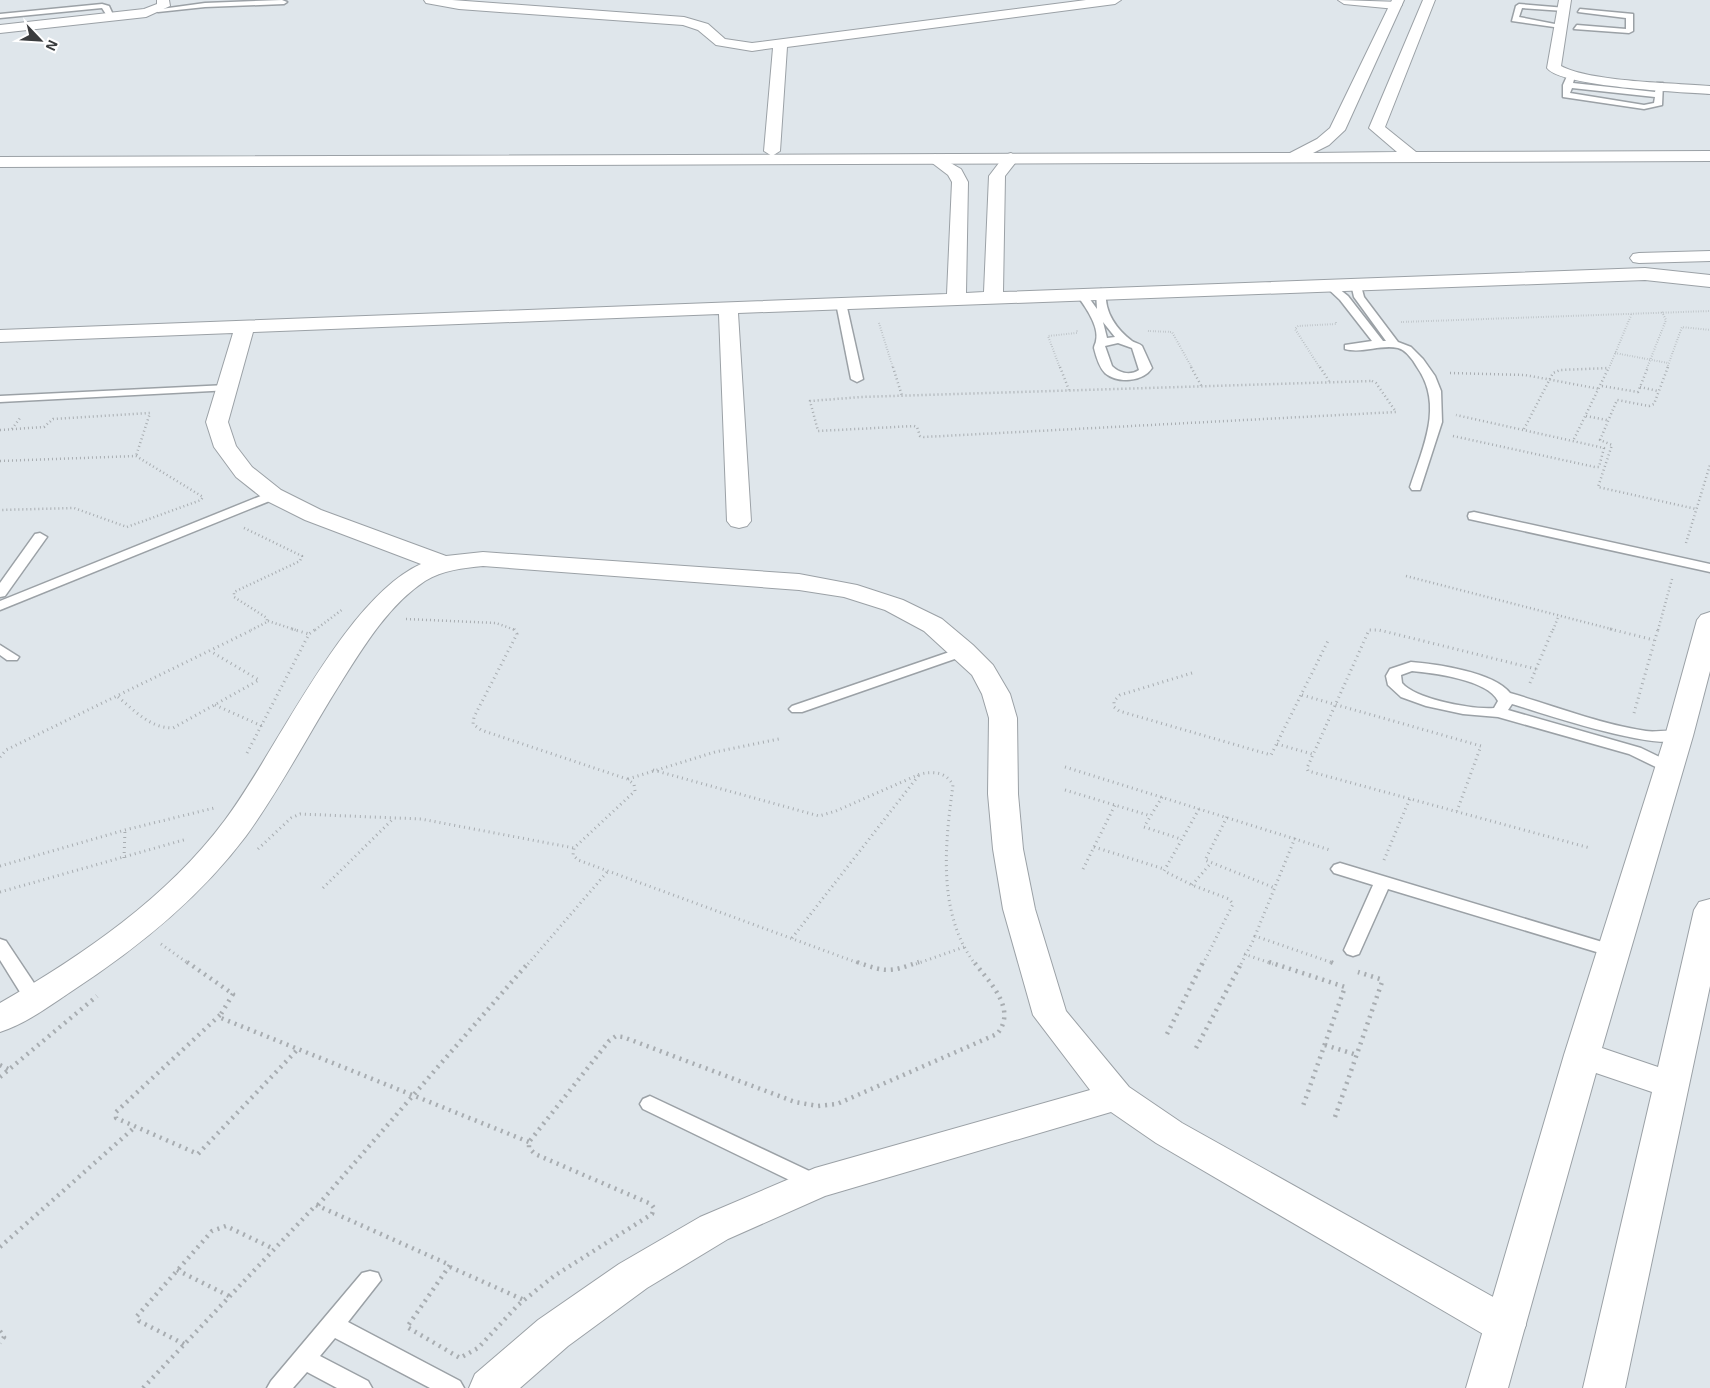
<svg xmlns="http://www.w3.org/2000/svg" width="1710" height="1388" font-family="'Exo 2',sans-serif">
  <style>
    .lines { fill: none; stroke-linecap: round; stroke-linejoin: round }
    .lane-casing { stroke: #9ba1a6; stroke-width: 3 }
    .street-casing { stroke: #9ba1a6; stroke-width: 2 }
    .secondary-casing { stroke: #9ba1a6; stroke-width: 2 }
    .path-far3 { stroke: #a8adb1; stroke-width: 2; stroke-dasharray: 0.5 2; stroke-linecap: butt }
    .path-far2 { stroke: #a8adb1; stroke-width: 2.5; stroke-dasharray: 1 3; stroke-linecap: butt }
    .path-far1 { stroke: #a8adb1; stroke-width: 3; stroke-dasharray: 1 4; stroke-linecap: butt }
    .path { stroke: #a8adb1; stroke-width: 4.5; stroke-dasharray: 2 5; stroke-linecap: butt }
    .lane { fill: #fff; fill-rule: evenodd }
    .street { fill: #fff; fill-rule: evenodd }
    .secondary { fill: #fff; fill-rule: evenodd }
  </style>
  <rect width="100%" height="100%" fill="#dfe6eb"/>
  <g class="lines">
    <defs>
      <g id="lane">
        <polygon points="282,0 287,2 284,4 205,7 158,12 154,10 205,3"/>
        <polygon points="102,4 109,6 115,19 109,19 102,8 0,18 0,14"/>
        <polygon points="1519,4 1566,8 1564,11 1522,8 1519,17 1565,26 1561,28 1512,21 1516,6"/>
        <polygon points="1580,9 1633,14 1633,31 1629,33 1574,29 1577,25 1626,29 1626,18 1578,12"/>
        <path d="M1568 74 1575 76 1573 83 1655 92 1657 83H1663L1662 105 1644 109 1563 97V85ZM1572 88 1655 97 1654 103 1644 105 1570 93Z"/>
        <path d="M1329 281 1348 296 1383 341H1386L1354 297 1351 284 1360 282 1364 297 1398 342 1411 347 1423 359 1435 376 1441 391 1442 422 1420 490H1412L1410 487C1423 447 1444 405 1417 367 1413 360 1406 350 1398 348 1381 344 1362 354 1345 349V345L1372 341 1340 300 1325 286 1324 284Z"/>
        <path d="M1101 289 1106 292C1104 312 1117 330 1132 341 1135 343 1139 343 1142 346L1152 368C1143 382 1118 384 1105 373 1099 367 1096 356 1094 348 1094 345 1096 343 1096 341 1100 326 1083 303 1075 293L1076 291H1084L1097 309 1096 292ZM1103 322 1115 337 1107 338ZM1118 343 1132 348 1139 370C1130 376 1119 373 1112 366L1105 346Z"/>
        <polygon points="841,300 846,303 863,379 857,382 851,379 836,303"/>
        <polygon points="227,385 233,388 231,390 0,402 0,396"/>
        <polygon points="273,491 279,495 277,498 0,610 0,601"/>
        <polygon points="1474,512 1710,564 1710,572 1469,519 1468,516 1469,513"/>
        <polygon points="40,533 47,537 5,596 0,597 0,583 35,534"/>
        <polygon points="0,645 19,657 17,660 7,660 0,655"/>
        <polygon points="964,647 969,648 971,651 969,654 802,712 792,712 789,709 792,706"/>
        <path d="M1411 662C1436 664 1494 672 1510 693 1555 706 1600 724 1646 731 1657 733 1680 727 1687 736 1672 758 1537 711 1512 704L1508 710 1641 748 1674 764 1676 767 1668 772 1662 770 1629 754 1498 717 1463 714 1426 706 1401 697 1388 685 1386 676 1390 669ZM1412 671C1434 673 1488 680 1498 701L1494 708C1473 710 1415 699 1402 683L1401 675Z"/>
        <polygon points="1340,863 1619,947 1622,951 1619,955 1613,957 1388,889 1359,954 1353,956 1347,954 1344,950 1373,885 1334,873 1331,869 1334,865"/>
        <polygon points="0,939 6,941 42,995 44,1000 42,1005 35,1007 28,1005 0,960"/>
        <polygon points="650,1096 822,1177 825,1183 822,1189 815,1191 808,1189 643,1109 640,1104 643,1099"/>
        <polygon points="370,1271 378,1273 381,1280 348,1322 460,1381 464,1388 430,1388 335,1338 320,1356 368,1381 372,1388 337,1388 307,1372 293,1388 267,1388 271,1381 362,1273"/>
      </g>
      <g id="street">
        <polygon points="157,0 169,0 170,6 146,17 0,33 0,25 144,9 157,4"/>
        <polygon points="424,0 452,0 684,17 708,24 725,39 752,43 1086,0 1121,0 1115,4 787,47 780,151 772,156 764,151 773,48 752,51 716,45 698,30 683,25 459,9 426,3"/>
        <polygon points="1338,0 1401,2 1402,5 1396,9 1344,4"/>
        <path d="M1559 0H1571L1561 66C1590 82 1675 83 1710 86V94C1682 92 1561 87 1547 68Z"/>
        <path d="M1011 153 1019 158 1005 176 1003 292 1645 268 1710 275V287L1645 280 738 313 751 521 747 526 739 528 731 526 727 521 719 314 253 332 228 422 236 446 252 467 281 490 321 510 446 556 483 552 799 574 857 585 903 600 942 619 973 645 993 665 1010 694 1017 718 1018 794 1023 849 1035 909 1066 1011 1129 1087 1182 1123 1520 1312 1526 1325 1520 1338 1505 1343 1490 1338 1156 1143 1111 1112 825 1196 728 1239 647 1288 568 1346 520 1388H469L475 1374 538 1320 619 1264 700 1217 815 1168 1090 1090 1033 1015 1003 909 993 849 988 794 989 718 982 694 972 675 924 631 885 610 844 597 799 590 483 566C463 568 443 570 425 581 390 604 365 644 343 679 310 731 282 786 246 836 198 900 135 950 69 993 48 1007 25 1024 0 1032V1003C83 955 167 898 225 820 277 751 344 599 421 564L305 520 265 500 236 477 214 447 206 422 233 333 0 342V330L947 294 952 182 948 175 927 159 935 154 961 169 968 182 966 293 984 292 989 176 1005 155Z"/>
        <polygon points="1710,251 1710,261 1639,263 1633,262 1630,258 1633,254 1639,253"/>
      </g>
      <g id="secondary">
        <polygon points="1392,0 1404,0 1345,130 1329,145 1313,153 1397,152 1369,128 1423,0 1435,0 1385,127 1416,152 1710,151 1710,161 0,167 0,157 1290,153 1317,139 1330,128"/>
        <polygon points="1710,612 1710,671 1693,736 1602,1048 1658,1067 1694,910 1699,902 1710,899 1710,986 1625,1388 1583,1388 1652,1092 1596,1073 1508,1388 1466,1388 1564,1055 1665,736 1697,620 1701,615"/>
      </g>
    </defs>
    <use href="#lane" class="lane-casing"/>
    <use href="#street" class="street-casing"/>
    <use href="#secondary" class="secondary-casing"/>
    <g class="path-far3">
      <polyline points="1401,322 1710,311"/>
      <polyline points="879,323 893,368"/>
      <polyline points="1148,331 1172,332 1192,368"/>
      <polyline points="1615,353 1668,363"/>
      <polyline points="1060,368 1048,336 1077,333 1077,330"/>
      <polyline points="1320,368 1295,329 1298,326 1336,324 1336,321"/>
      <polyline points="1609,368 1632,313"/>
      <polyline points="1647,368 1666,320 1662,312"/>
      <polyline points="1667,368 1682,327 1710,330"/>
    </g>
    <g class="path-far2">
      <polyline points="893,367 902,396"/>
      <polyline points="1060,367 1069,390"/>
      <polyline points="1191,367 1202,387"/>
      <polyline points="1320,367 1329,381"/>
      <polyline points="1668,367 1654,404 1649,406 1617,400 1600,440 1612,445 1598,487 1696,509"/>
      <polyline points="1450,373 1525,375 1600,389"/>
      <polygon points="1372,381 1376,383 1396,412 924,437 920,436 917,427 914,426 818,431 810,401 861,397"/>
      <polyline points="1602,386 1638,392 1648,367"/>
      <polyline points="1640,387 1658,391"/>
      <polyline points="1586,416 1607,420"/>
      <polyline points="12,429 20,418"/>
      <polyline points="1524,429 1553,373 1560,370 1609,368"/>
      <polyline points="0,430 44,427 53,419 150,413 136,456"/>
      <polyline points="1453,436 1595,467 1599,467 1604,448 1456,415"/>
      <polyline points="1574,439 1609,367"/>
      <polyline points="0,461 136,456 203,497 201,500 127,527 74,508 0,510"/>
      <polyline points="244,528 302,556 300,561 234,592 234,597 267,618 267,622 251,630"/>
      <polyline points="1686,543 1710,465"/>
      <polyline points="1406,576 1615,630"/>
      <polyline points="406,619 496,623 515,630"/>
      <polyline points="268,621 296,630"/>
      <polyline points="315,630 343,609"/>
      <polyline points="1553,630 1559,615"/>
      <polyline points="1658,630 1672,579"/>
    </g>
    <g class="path-far1">
      <polyline points="292,629 309,634"/>
      <polyline points="514,629 517,634 474,717 473,724 481,730 627,779 634,784 635,791 574,848 573,855 578,860 861,964"/>
      <polyline points="1610,629 1654,640"/>
      <polyline points="1536,669 1379,630 1369,630 1307,768 1308,771 1590,848"/>
      <polyline points="1192,673 1120,695 1114,701 1114,707 1119,711 1271,755 1329,639"/>
      <polyline points="1530,683 1553,629"/>
      <polyline points="1302,695 1481,746 1457,811"/>
      <path d="M118 697C135 711 150 728 173 728L259 680 210 651"/>
      <polyline points="215,705 262,726"/>
      <polyline points="1634,713 1658,629"/>
      <polyline points="1277,744 1312,754"/>
      <polyline points="247,753 309,634 316,629"/>
      <polyline points="0,757 6,750 254,629"/>
      <polyline points="1065,767 1330,850"/>
      <path d="M653 770 819 816 836 811 920 774C934 771 946 772 953 785 945 844 937 913 975 964"/>
      <polyline points="628,779 715,752 779,739"/>
      <polyline points="1065,790 1151,816"/>
      <polyline points="1162,797 1144,827 1181,839"/>
      <polyline points="1199,809 1164,871 1192,885 1229,899 1233,904 1203,964"/>
      <polyline points="1227,817 1205,860 1275,888"/>
      <polyline points="1295,838 1255,936 1333,963"/>
      <polyline points="1094,847 1164,869"/>
      <polyline points="258,849 291,818 300,814 421,819 574,848"/>
      <polyline points="124,858 125,830"/>
      <polyline points="1384,860 1410,798"/>
      <polyline points="0,866 125,830 214,808"/>
      <polyline points="1083,869 1115,805"/>
      <polyline points="1192,885 1211,863"/>
      <polyline points="323,888 394,818"/>
      <polyline points="0,892 187,839"/>
      <polyline points="792,938 919,775"/>
      <polyline points="161,944 189,964"/>
      <polyline points="1244,954 1273,964"/>
      <polyline points="528,964 608,871"/>
      <polyline points="916,964 964,947"/>
      <polyline points="1241,964 1255,937"/>
    </g>
    <g class="path">
      <polyline points="187,962 233,994 221,1014 221,1018 529,1142"/>
      <path d="M857 962C887 973 890 972 919 962"/>
      <polyline points="1269,962 1345,987 1303,1106"/>
      <polyline points="1331,962 1333,963"/>
      <polyline points="220,1015 116,1112 116,1118 198,1154 298,1049"/>
      <polyline points="1167,1034 1203,962"/>
      <polyline points="1325,1045 1357,1055"/>
      <polyline points="1196,1048 1242,962"/>
      <polyline points="0,1065 10,1070"/>
      <polyline points="0,1077 97,996"/>
      <polyline points="1335,1117 1382,982 1380,979 1358,972"/>
      <polyline points="318,1205 529,962"/>
      <polyline points="0,1247 135,1127"/>
      <polyline points="450,1267 524,1300"/>
      <polyline points="177,1270 229,1296"/>
      <polyline points="0,1331 4,1337 0,1343"/>
      <polyline points="184,1344 139,1321 137,1316 212,1231 226,1226 274,1249"/>
      <path d="M143 1388 316 1205 450 1265 407 1327 460 1358 478 1348 518 1305 554 1276 652 1214 654 1208 651 1204 535 1154 529 1148V1142L609 1041 616 1036 623 1037 795 1102 818 1106 837 1104 997 1034C1018 1009 989 982 974 962"/>
    </g>
    <use href="#lane" class="lane"/>
    <use href="#street" class="street"/>
    <use href="#secondary" class="secondary"/>
  </g>
  <g transform="translate(40 40) rotate(115)" stroke="#ffffff" stroke-width="4" paint-order="stroke">
  <path d="M0-4L9 19L0 12L-9 19Z" fill="#3a3c3e"/>
  <text y="-8" font-size="14" font-weight="bold" text-anchor="middle" fill="#3a3c3e">N</text>
  </g>
</svg>
